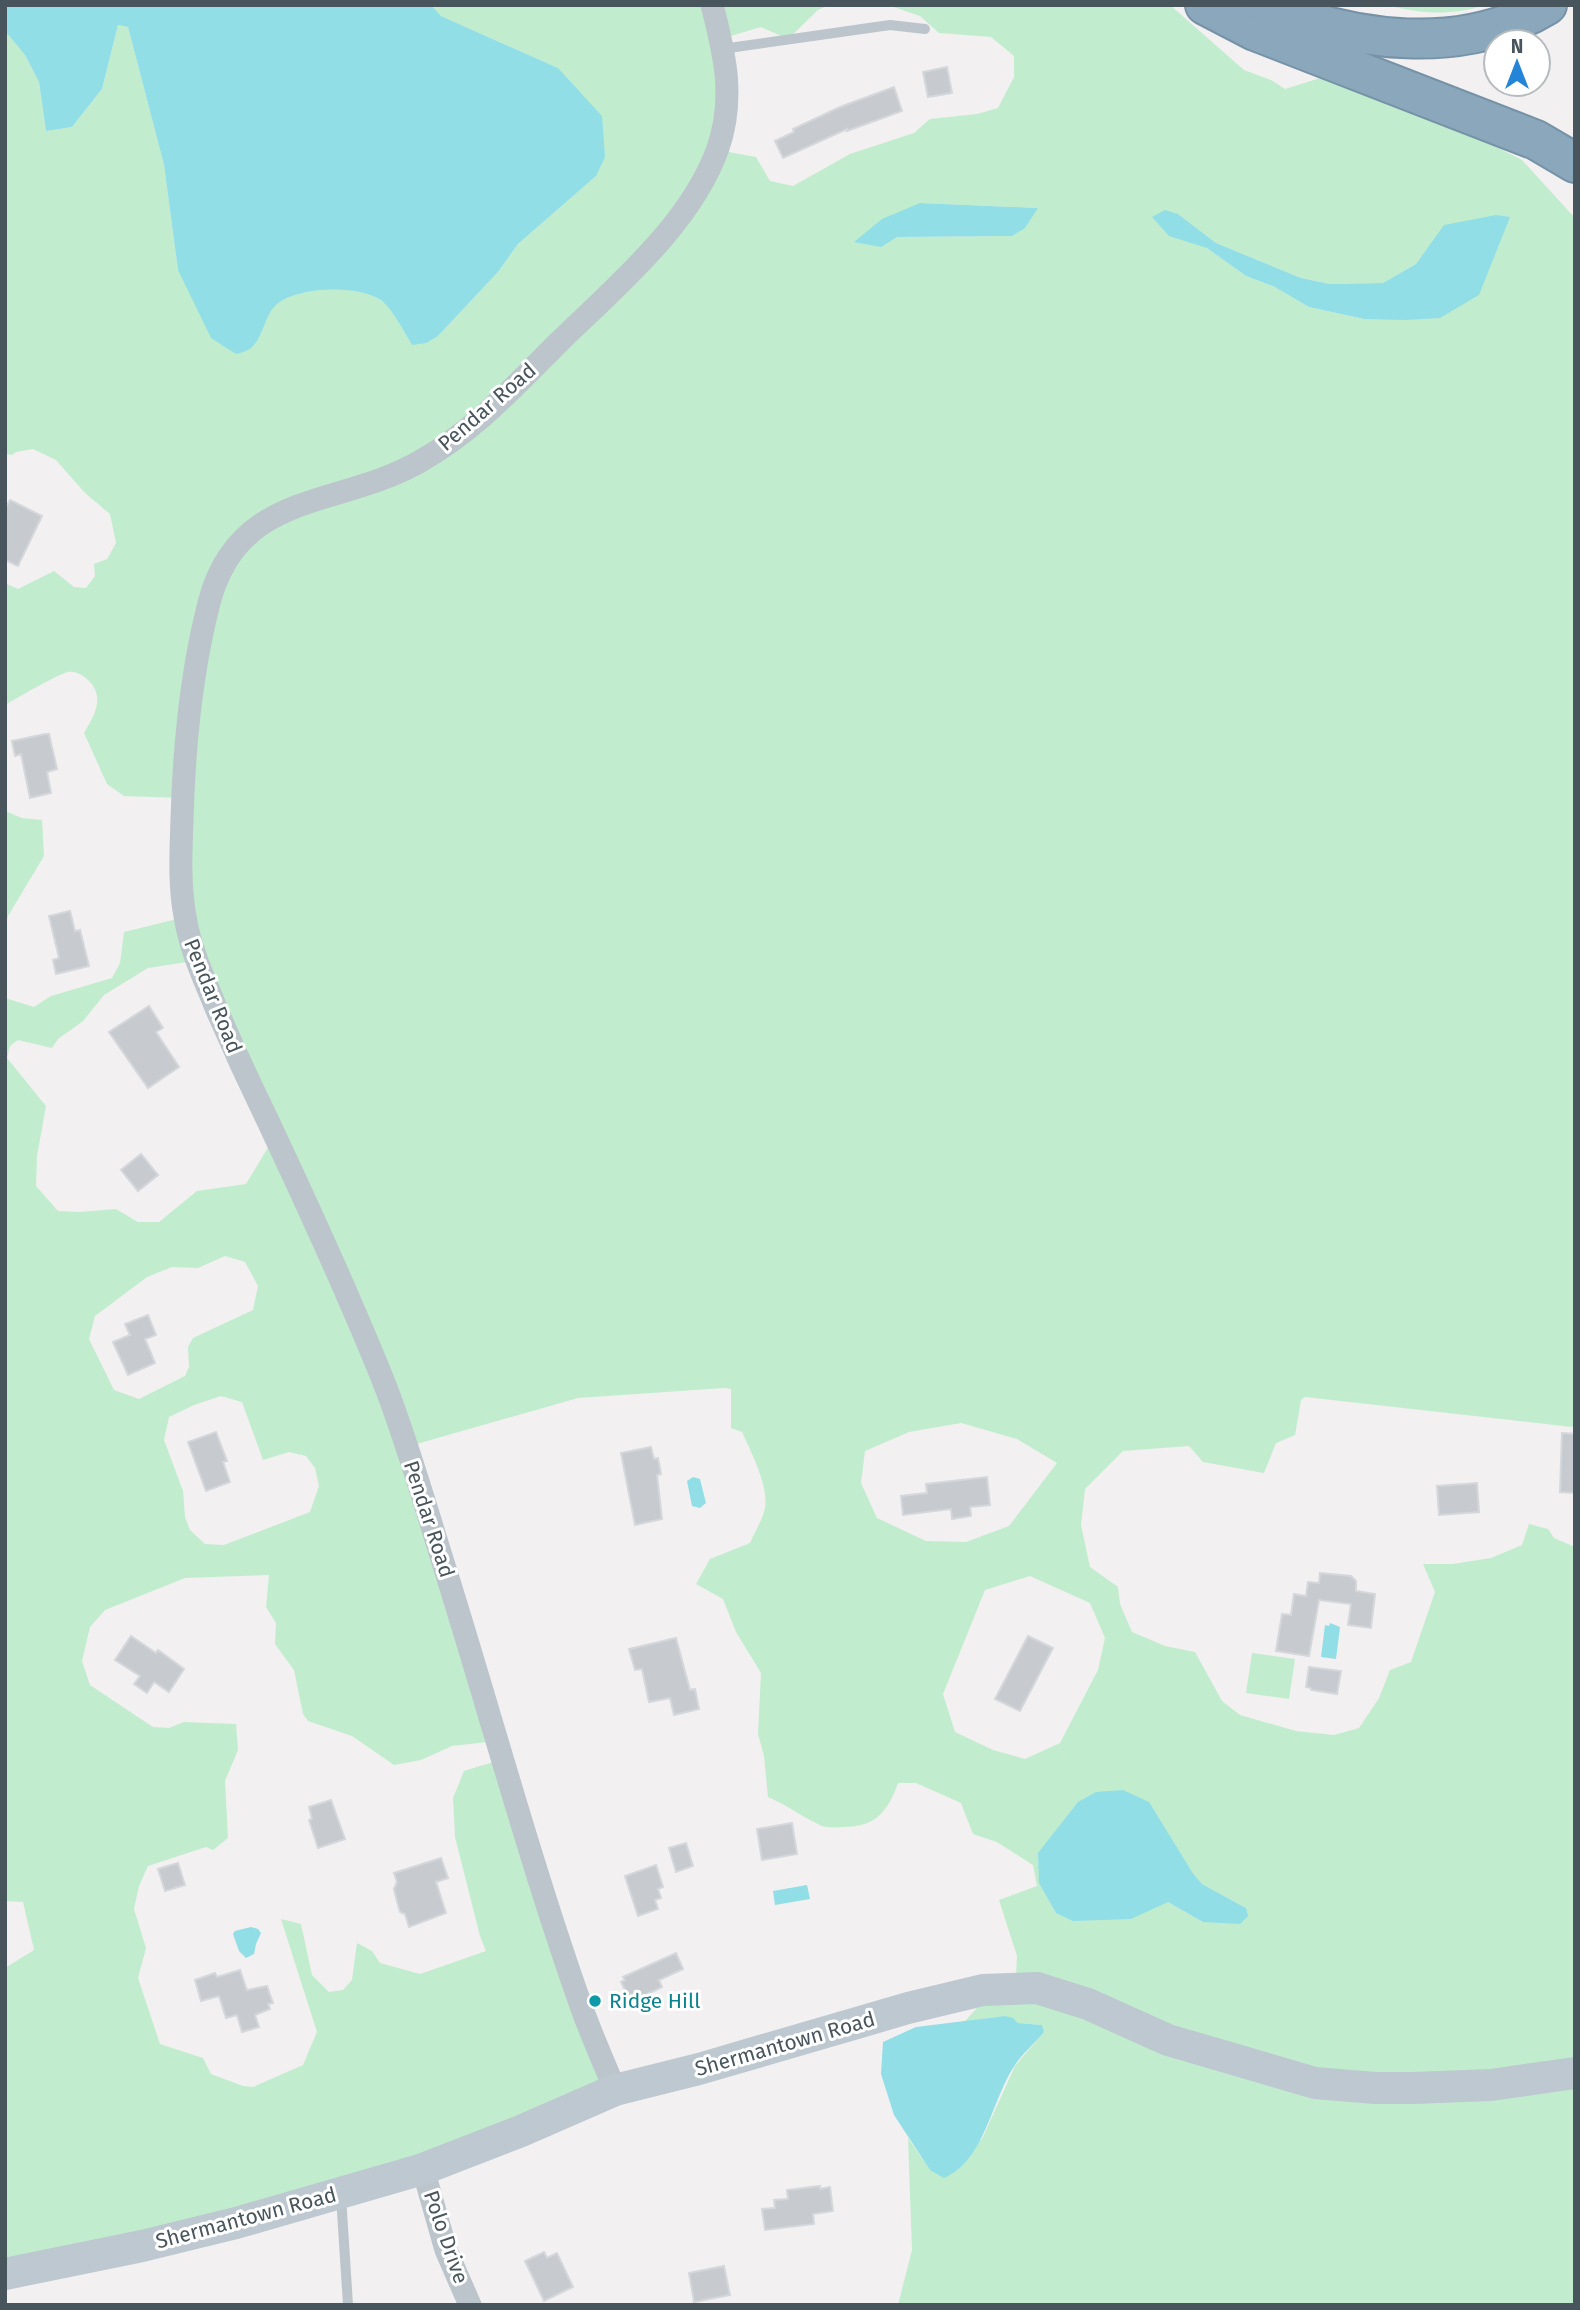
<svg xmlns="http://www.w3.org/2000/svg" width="1580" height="2310" font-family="'Fira Sans',sans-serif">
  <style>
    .green { fill: #c1edce; fill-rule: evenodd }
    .water { fill: #91dee7 }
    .building { fill: #c7cbcf; stroke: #d4d7db; stroke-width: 2 }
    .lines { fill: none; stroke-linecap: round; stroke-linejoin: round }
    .highway-casing { stroke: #7692a7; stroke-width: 42 }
    .lane { stroke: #bcc5cc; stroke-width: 10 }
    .street { stroke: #bcc5cc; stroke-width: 23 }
    .secondary { stroke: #bdc8d0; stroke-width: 32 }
    .highway { stroke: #8aa7bb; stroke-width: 38 }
    .culture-dot { fill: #0f9aa8; stroke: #fff; stroke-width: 2.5 }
    .labels { text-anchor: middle; stroke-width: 6; stroke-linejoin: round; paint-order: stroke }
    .street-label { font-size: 21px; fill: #49555c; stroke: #fff }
    .culture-label { font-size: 21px; fill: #0d838f; stroke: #fff; text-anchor: start }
  </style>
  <rect width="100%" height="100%" fill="#f2f0f0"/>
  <g class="green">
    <path d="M431 5H829L818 10 788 39 761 27 724 38 718 150 756 157 770 181 793 186 850 154 914 133 930 119 977 114 998 108 1014 77V56L991 37 939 33 920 16 888 5H1170L1244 70 1273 81 1285 89 1333 74 1410 103 1522 160 1575 218V1425L1572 1427 1305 1397 1301 1400 1295 1435 1276 1443 1264 1473 1203 1462 1189 1446 1123 1451 1085 1489 1081 1525 1090 1567 1118 1587 1120 1604 1132 1632 1165 1646 1195 1652 1222 1701 1240 1715 1296 1731 1334 1735 1359 1728 1379 1698 1390 1670 1411 1662 1435 1592 1423 1564H1453L1491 1558 1522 1545 1529 1524 1548 1529 1554 1538 1575 1547V2305H898L912 2250 908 2138 930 2170 982 2139 1015 2066 1044 2032 1042 2025 1018 2023C1006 2011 980 2020 964 2022L977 2008 1015 1997 1017 1956 999 1900 1037 1886 1033 1865 997 1842 973 1834 961 1803 916 1783H898C888 1811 876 1827 844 1827 837 1827 828 1828 822 1826 804 1818 787 1805 768 1797L764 1756 758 1734 761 1673 736 1632 723 1599 696 1584 710 1559 750 1543C755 1532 761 1522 764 1512 771 1490 751 1452 742 1432L731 1428V1389L724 1388 578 1398 406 1447 497 1741 452 1746 421 1760 394 1765 352 1736 308 1721 303 1714 294 1670 275 1644 276 1623 266 1607 269 1575 185 1578 105 1610 90 1627 82 1661 90 1685 153 1727 169 1728 184 1722 236 1724 238 1750 225 1781 228 1838 213 1850 206 1847 148 1866 139 1886 134 1909 146 1948 138 1978 160 2044 203 2058 211 2074 243 2086 253 2087 303 2065 317 2032 281 1919 301 1924 312 1975 329 1992 343 1990 352 1980 357 1943 372 1951 380 1963 420 1974 486 1951 480 1936 455 1837 453 1798 464 1771 503 1759 615 2100 5 2277V2112L7 2109 5 2108V1968L34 1950 23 1902 5 1901V998L34 1007 51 996 112 978 120 963 124 932 181 918V798L124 796 107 784 84 733C94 716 106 697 88 680 83 675 76 671 68 672 58 674 17 698 5 705V583L18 589 54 571 74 587 86 588 95 576 94 564 107 559 116 543 110 514 85 493 56 460 33 449 16 452 12 455 5 454V31L25 55 39 82 46 131 72 127 102 89 118 25 128 27 164 165 178 270 251 348C257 337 267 313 275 305 297 286 358 283 380 300 395 311 403 330 412 345L438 336 498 272 518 244 596 176 558 68 441 16ZM920 203 1037 208H1038L1012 236 897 237ZM1178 214 1216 243 1301 278 1330 284 1383 283 1416 264 1445 225 1407 319H1364L1309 307 1273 286 1246 276 1207 248ZM194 961 275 1136 246 1184 197 1191 159 1222H138L116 1209 79 1212 58 1211 36 1186 37 1156 46 1106 7 1058 10 1046 18 1040 52 1048 58 1039 83 1021 104 995 148 968ZM225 1256 245 1262 258 1286 253 1310 193 1338 188 1347 189 1367 185 1376 139 1399 114 1390 89 1339 95 1316 147 1277 172 1267 198 1268ZM221 1396 242 1402 263 1460 289 1452 306 1456 315 1468 319 1486 310 1512 224 1545 205 1544 190 1530 185 1517 183 1491 164 1440 169 1417 194 1405ZM961 1423 1017 1439 1057 1463 1009 1526 966 1542 926 1541 877 1518 861 1483 865 1451 909 1432ZM1030 1576 1090 1603 1105 1638 1098 1670 1060 1743 1025 1759 993 1750 955 1732 943 1694 985 1590ZM1038 1853 1192 1872 1202 1884 1246 1908 1203 1922 1168 1902 1056 1913 1040 1883Z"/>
    <path d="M1387 5H1485C1451 16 1421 14 1387 5Z"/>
    <polygon points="5,811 22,818 42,820 44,856 8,916 5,929"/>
    <polygon points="1252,1653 1295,1659 1289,1699 1246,1693"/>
  </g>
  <g class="water">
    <path d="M5 5H431L441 16 558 68 602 116 605 157 596 176 518 244 498 272 438 336 426 343 412 345C403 330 395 313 382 301 360 284 294 286 275 306 264 317 263 338 251 348 248 351 240 353 236 354L211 338 178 270 164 165 128 27 118 25 102 89 72 127 46 131 39 82 25 55 5 31Z"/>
    <polygon points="920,203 1038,208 1025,228 1012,236 897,237 881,247 854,242 882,219"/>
    <polygon points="1165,210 1178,214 1216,243 1301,278 1330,284 1383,283 1416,264 1444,225 1496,215 1510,217 1479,295 1440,318 1406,320 1364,319 1309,307 1273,286 1246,276 1207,248 1169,236 1152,217"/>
    <polygon points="693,1477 700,1479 706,1503 700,1508 692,1506 687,1481"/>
    <polygon points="1330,1623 1340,1627 1336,1659 1321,1657 1325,1625 1329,1626"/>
    <polygon points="1123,1790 1149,1802 1192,1872 1202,1884 1246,1908 1248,1916 1240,1924 1203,1922 1168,1902 1131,1919 1073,1921 1056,1913 1039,1883 1038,1853 1078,1802 1096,1792"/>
    <polygon points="807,1885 810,1899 775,1905 773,1891"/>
    <polygon points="251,1927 258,1929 261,1933 256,1944 254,1954 246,1958 239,1951 233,1934 235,1931"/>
    <path d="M1005 2016 1013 2018 1018 2023 1042 2025 1044 2032C1035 2043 1023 2053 1015 2065 992 2098 985 2161 944 2178L930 2170 894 2115 881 2074 883 2042 916 2027Z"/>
  </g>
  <g class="building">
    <polygon points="947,67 952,93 928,97 923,72"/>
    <polygon points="894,87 902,111 847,131 847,129 783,158 775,141 794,132 793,129 840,107"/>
    <polygon points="10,500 42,516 18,566 5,560 5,509"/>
    <polygon points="45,734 49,734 57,769 47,772 51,793 30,798 21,754 15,756 12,741"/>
    <polygon points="70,911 75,931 80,930 89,966 56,974 53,960 59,958 49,916"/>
    <polygon points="149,1006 163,1028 156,1032 179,1067 148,1088 109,1032"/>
    <polygon points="141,1154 158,1175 138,1191 121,1170"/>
    <polygon points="148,1315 156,1335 145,1339 155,1363 128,1375 113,1342 130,1335 125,1324"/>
    <polygon points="216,1432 227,1461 223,1462 230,1482 206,1491 188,1442"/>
    <polygon points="1562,1433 1575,1434 1575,1493 1560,1492"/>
    <polygon points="651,1447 654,1459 658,1458 661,1474 657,1475 662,1519 635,1525 621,1453"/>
    <polygon points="987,1477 990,1505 970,1507 971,1516 952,1519 951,1509 903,1515 901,1496 927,1493 926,1484"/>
    <polygon points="1477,1483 1479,1512 1439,1515 1437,1486"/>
    <polygon points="1320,1573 1351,1576 1356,1581 1356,1591 1375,1594 1371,1628 1348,1625 1351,1604 1319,1600 1309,1656 1276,1651 1282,1614 1291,1615 1294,1594 1306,1596 1308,1582 1319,1583"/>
    <polygon points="131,1636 156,1653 158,1650 184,1669 169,1692 154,1682 147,1693 134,1684 140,1676 115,1660"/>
    <polygon points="1028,1636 1053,1648 1020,1711 995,1699"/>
    <polygon points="676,1638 690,1690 695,1689 699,1709 674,1715 670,1698 649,1702 642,1669 635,1670 629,1649"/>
    <polygon points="1309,1667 1341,1671 1337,1694 1311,1690 1311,1688 1306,1687"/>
    <polygon points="331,1800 345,1839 318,1848 309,1820 312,1819 309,1807"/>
    <polygon points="792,1823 797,1854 762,1860 757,1829"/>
    <polygon points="686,1843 693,1866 676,1872 669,1848"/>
    <polygon points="441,1858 448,1878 436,1882 446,1913 409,1927 405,1914 400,1912 397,1901 394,1889 397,1882 394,1873"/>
    <polygon points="178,1863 185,1885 165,1891 158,1869"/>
    <polygon points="656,1865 663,1887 658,1889 661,1898 655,1900 658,1909 638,1916 625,1876"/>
    <polygon points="676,1953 683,1969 659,1980 662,1987 631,2002 621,1982 625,1980 623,1977"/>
    <polygon points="240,1970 247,1990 267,1986 273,2003 268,2004 270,2009 255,2015 259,2027 242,2032 237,2015 226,2018 219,1996 201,2001 195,1980 215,1973 217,1977"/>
    <polygon points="820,2186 820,2189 830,2187 833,2211 813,2214 814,2224 765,2230 762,2209 775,2208 774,2200 788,2199 787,2190"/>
    <polygon points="544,2252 547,2258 557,2253 573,2287 544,2301 525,2261"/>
    <polygon points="724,2266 730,2295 694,2302 689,2273"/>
  </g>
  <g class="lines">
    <defs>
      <g id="highway">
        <polyline points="1205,5 1255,31 1536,140 1575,163"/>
        <path d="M1265 5C1353 42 1462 57 1547 5"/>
      </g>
    </defs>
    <use href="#highway" class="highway-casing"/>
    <g class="lane">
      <polyline points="722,49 890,25 925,29"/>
      <polyline points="341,2196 348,2305"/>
    </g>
    <g class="street">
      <path d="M615 2090C603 2060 589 2030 579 2000 528 1855 488 1705 442 1559 424 1501 407 1442 385 1385 349 1295 308 1206 267 1119 249 1082 232 1045 216 1008 204 978 190 949 185 916 179 884 181 852 182 819 184 747 191 673 209 603 238 490 338 508 419 462 473 432 514 387 557 344 614 288 691 225 718 148 735 98 725 55 712 5"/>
      <polyline points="423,2169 446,2250 470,2305"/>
    </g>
    <polyline class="secondary" points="5,2274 142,2246 236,2223 423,2169 521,2131 615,2090 699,2069 908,2008 983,1990 1037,1988 1088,2004 1168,2040 1315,2083 1375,2088 1413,2088 1491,2085 1575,2073"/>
    <use href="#highway" class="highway"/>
  </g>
  <circle class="culture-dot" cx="595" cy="2001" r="7"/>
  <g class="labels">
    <g class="street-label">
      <text transform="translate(487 407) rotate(-41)" y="7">Pendar Road</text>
      <text transform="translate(213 996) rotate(68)" y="7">Pendar Road</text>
      <text transform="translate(429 1519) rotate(72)" y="7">Pendar Road</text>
      <text transform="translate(785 2044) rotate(-16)" y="7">Shermantown Road</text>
      <text transform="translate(246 2218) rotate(-15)" y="7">Shermantown Road</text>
      <text transform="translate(446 2237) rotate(71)" y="7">Polo Drive</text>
    </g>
    <g class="culture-label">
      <text x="609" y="2008">Ridge Hill</text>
    </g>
  </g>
  <rect width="1580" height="2310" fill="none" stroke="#49555c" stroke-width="14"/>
  <g transform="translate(1517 63)"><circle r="33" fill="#ffffff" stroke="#b6bbbe" stroke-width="2"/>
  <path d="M0-5L12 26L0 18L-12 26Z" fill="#2384d8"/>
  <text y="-10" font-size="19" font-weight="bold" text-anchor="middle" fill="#49555c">N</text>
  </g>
</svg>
